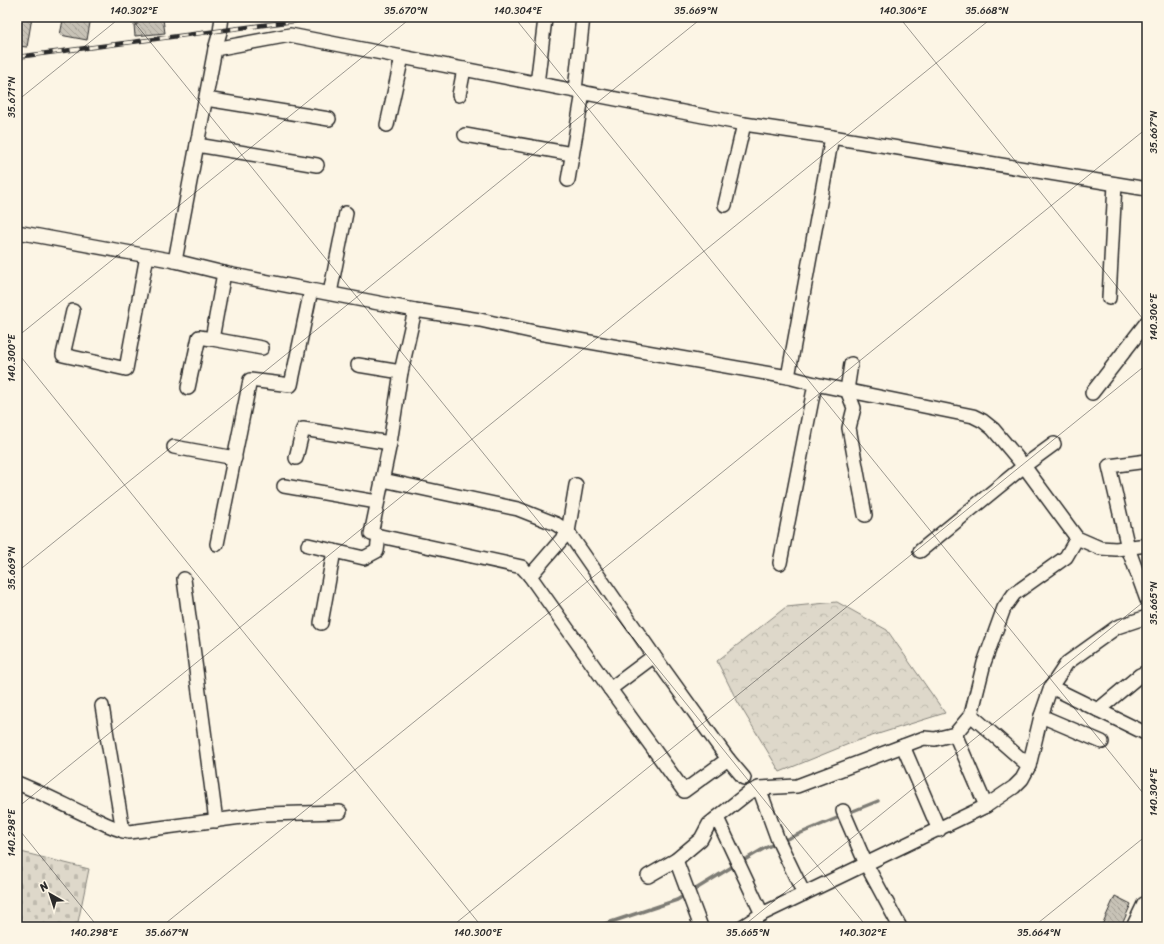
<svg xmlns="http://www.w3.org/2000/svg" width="1164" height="944" font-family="Sriracha,sans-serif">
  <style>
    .forest { fill: url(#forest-crowns); stroke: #84827a }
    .cemetery { fill: url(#cemetery-stones); stroke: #84827a }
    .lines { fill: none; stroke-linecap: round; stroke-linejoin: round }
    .stream { stroke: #7d7b74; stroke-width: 3.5 }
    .building { fill: url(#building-back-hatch); stroke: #2b2b2b }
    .minor-casing { stroke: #2b2b2b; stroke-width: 16 }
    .minor { stroke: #fcf5e5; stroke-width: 13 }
    .rail-casing { stroke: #2b2b2b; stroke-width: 4.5 }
    .rail { stroke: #fcf5e5; stroke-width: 3; stroke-dasharray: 9; stroke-linecap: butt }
    .ticks { fill: none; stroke: #2b2b2b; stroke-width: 1; stroke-opacity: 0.45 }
    .neatline { fill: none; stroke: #2b2b2b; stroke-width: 1.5 }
    .ticks-label { font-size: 10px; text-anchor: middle; fill: #2b2b2b }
  </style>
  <defs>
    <pattern id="forest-crowns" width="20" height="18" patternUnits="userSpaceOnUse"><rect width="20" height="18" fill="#ded8ca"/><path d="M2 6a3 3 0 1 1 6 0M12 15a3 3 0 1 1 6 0" fill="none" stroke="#bfbaae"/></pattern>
    <pattern id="cemetery-stones" width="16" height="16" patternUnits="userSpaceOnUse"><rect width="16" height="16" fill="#ded8ca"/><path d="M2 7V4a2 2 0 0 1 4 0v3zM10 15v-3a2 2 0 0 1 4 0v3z" fill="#bfbaae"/></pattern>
    <pattern id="building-back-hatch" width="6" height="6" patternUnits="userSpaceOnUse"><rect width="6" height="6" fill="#c8c3b7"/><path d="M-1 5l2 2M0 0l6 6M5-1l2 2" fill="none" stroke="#a39f95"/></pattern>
  </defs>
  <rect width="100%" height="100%" fill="#fcf5e5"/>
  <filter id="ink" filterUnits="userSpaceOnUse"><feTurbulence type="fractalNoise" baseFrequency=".025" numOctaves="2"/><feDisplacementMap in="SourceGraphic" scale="8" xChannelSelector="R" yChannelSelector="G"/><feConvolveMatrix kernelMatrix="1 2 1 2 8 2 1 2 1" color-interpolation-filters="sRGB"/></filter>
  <g filter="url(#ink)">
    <polygon class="forest" points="837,602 887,630 945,713 856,741 780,772 736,699 717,661 786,607"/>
    <polygon class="cemetery" points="17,851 89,869 77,927 17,927"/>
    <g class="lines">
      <g class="stream">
        <polyline points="848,813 878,801"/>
        <polyline points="741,862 765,848 842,816"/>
        <polyline points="691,892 735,865"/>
        <polyline points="596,927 677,900 685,895"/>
      </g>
    </g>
    <g class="building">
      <polygon points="17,17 32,17 27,47 17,46"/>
      <polygon points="75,17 91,17 87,40 60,35 63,20 74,22"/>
      <polygon points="136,17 147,17 149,20 163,19 165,33 135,36 134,25 137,25"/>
      <polygon points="1115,896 1131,904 1121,927 1101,927"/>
    </g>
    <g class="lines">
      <defs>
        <g id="minor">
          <polyline points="215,49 290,35 744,124 832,137 1147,189"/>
          <polyline points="537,84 545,19"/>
          <polyline points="575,90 583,17"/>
          <polyline points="459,95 464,69"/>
          <polyline points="206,99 329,119"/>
          <polyline points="387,125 402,57"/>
          <polyline points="465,135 572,154"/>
          <polyline points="197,145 317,165"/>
          <polyline points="568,180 583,92"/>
          <polyline points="725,205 744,124"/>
          <polyline points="17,232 175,261 228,274 415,310 480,320 539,333 788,377 815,384 973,416 983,421 993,429 1024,466 1077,538 1100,548 1116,549 1147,545"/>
          <polyline points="175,261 215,49 220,32 222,17"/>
          <polyline points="224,273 212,339 262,348"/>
          <polyline points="330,293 346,213"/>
          <polyline points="1109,298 1115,184"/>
          <polyline points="415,310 401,372 390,443 371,534 522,567 530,576 610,689 684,791 728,759 744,778"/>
          <polyline points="73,311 63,355 126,369 147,256"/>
          <polyline points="851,364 847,390 854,408 849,428 865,515"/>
          <polyline points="358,365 401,372"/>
          <polyline points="788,377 832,137"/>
          <polyline points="188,388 199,337 212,339"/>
          <polyline points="1092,393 1147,322"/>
          <polyline points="174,447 235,458"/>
          <polyline points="296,458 303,429 390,443"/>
          <polyline points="1147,461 1109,466 1128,548 1147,600"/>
          <polyline points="383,480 518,509 556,524 568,532 654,656 728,759"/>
          <polyline points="284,486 377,502"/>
          <polyline points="217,544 250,380 291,385 311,290"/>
          <polyline points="308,545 364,558 377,551 379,536"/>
          <polyline points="920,551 1024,466 1054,444"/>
          <polyline points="780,563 815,384"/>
          <polyline points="530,576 568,532 576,485"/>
          <polyline points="184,579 216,821"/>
          <polyline points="321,623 334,551"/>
          <polyline points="1051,687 1147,734"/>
          <polyline points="610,689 654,656"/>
          <polyline points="102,706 123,831"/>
          <polyline points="1098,710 1140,675 1147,672"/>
          <polyline points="971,715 1029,766"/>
          <polyline points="1041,716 1102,742"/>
          <polyline points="955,734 986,806"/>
          <polyline points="903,746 939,830"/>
          <path d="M17 783C45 794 70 808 97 820 107 825 118 830 129 832L265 814 340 812"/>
          <polyline points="759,788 778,840 804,894"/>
          <polyline points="843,811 866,864 900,927"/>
          <polyline points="717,818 762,914"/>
          <polyline points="676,860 701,927"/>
          <polyline points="648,876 676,860 701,839 709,824 748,793 759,788 797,786 924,738 935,739 955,734 971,715 984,663 1004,608 1014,594 1066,557 1077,538"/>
          <polyline points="742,927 762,914 986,806 1014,787 1022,779 1029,766 1041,716 1051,687 1067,663 1117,627 1147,617"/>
          <polyline points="1133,927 1144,904"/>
        </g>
      </defs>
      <use href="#minor" class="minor-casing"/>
      <use href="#minor" class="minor"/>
      <defs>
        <polyline id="rail" points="17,57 325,17"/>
      </defs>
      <use href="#rail" class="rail-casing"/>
      <use href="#rail" class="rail"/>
    </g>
  </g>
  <path class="ticks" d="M130 17 867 927M514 17 1147 798M899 17 1147 324M17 101 121 17M17 337 412 17M17 352 482 927M17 572 703 17M17 808 993 17M17 827 98 927M161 927 1147 128M451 927 1147 364M742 927 1147 599M1033 927 1147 835"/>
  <rect width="1164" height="944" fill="none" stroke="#fcf5e5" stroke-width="44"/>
  <g transform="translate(50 894) rotate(321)" stroke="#fcf5e5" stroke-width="3" paint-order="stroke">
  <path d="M0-3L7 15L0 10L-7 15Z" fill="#2b2b2b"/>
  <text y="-6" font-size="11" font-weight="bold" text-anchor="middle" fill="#2b2b2b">N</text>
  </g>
  <rect x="22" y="22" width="1120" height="900" class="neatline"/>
  <g class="ticks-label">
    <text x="134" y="14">140.302°E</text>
    <text x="406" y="14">35.670°N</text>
    <text x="518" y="14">140.304°E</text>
    <text x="696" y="14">35.669°N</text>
    <text x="903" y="14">140.306°E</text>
    <text x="987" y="14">35.668°N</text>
    <text transform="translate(11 97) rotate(-90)" y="4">35.671°N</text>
    <text transform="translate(1153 132) rotate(-90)" y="4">35.667°N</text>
    <text transform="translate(1153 317) rotate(-90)" y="4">140.306°E</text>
    <text transform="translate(11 358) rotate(-90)" y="4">140.300°E</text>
    <text transform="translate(11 568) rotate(-90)" y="4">35.669°N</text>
    <text transform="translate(1153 603) rotate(-90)" y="4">35.665°N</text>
    <text transform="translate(1153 792) rotate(-90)" y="4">140.304°E</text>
    <text transform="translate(11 833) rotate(-90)" y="4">140.298°E</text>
    <text x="94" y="936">140.298°E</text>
    <text x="167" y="936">35.667°N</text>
    <text x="478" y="936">140.300°E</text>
    <text x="748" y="936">35.665°N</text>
    <text x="863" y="936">140.302°E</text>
    <text x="1039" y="936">35.664°N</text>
  </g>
</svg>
